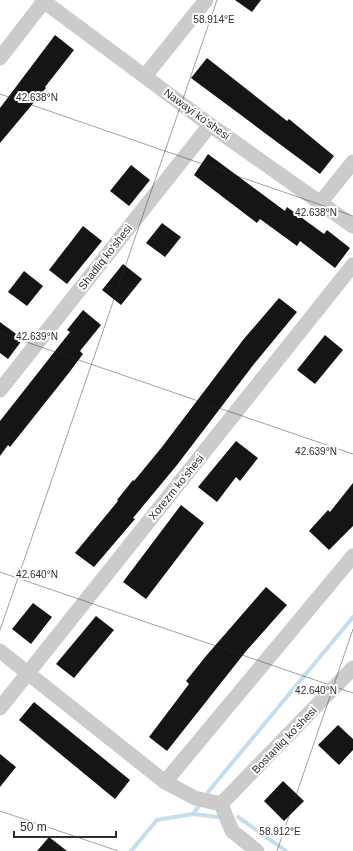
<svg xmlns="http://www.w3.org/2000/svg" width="353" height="851" font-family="Helvetica,sans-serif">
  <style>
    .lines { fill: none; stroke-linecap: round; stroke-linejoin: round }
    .stream { stroke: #c4deee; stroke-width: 4 }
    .building { fill: #151515 }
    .street { stroke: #cbcbcb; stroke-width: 15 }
    .ticks { fill: none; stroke: #2e2e2e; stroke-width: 1; stroke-opacity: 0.45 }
    .labels { text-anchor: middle; stroke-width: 4; stroke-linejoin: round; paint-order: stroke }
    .street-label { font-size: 11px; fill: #2e2e2e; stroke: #fff }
    .ticks-label { font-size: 10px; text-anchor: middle; fill: #2e2e2e; stroke: #fff; stroke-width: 4; stroke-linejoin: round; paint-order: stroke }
  </style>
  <rect width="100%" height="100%" fill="#fff"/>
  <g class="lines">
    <g class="stream">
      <polyline points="208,792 353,617"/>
      <polyline points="193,814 199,806"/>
      <polyline points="238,817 286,851"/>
      <polyline points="131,851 157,820 193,814 218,817"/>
    </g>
  </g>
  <g class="building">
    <polygon points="235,0 261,0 252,12"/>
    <polygon points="55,35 74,50 45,87 46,88 0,143 0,108"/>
    <polygon points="207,58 287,121 289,119 334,156 320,174 191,78"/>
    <polygon points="208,154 285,211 287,207 324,234 327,230 350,248 335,268 300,241 297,246 260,219 257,223 194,175"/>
    <polygon points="131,165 150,180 129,206 110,191"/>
    <polygon points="162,223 181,237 165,257 146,243"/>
    <polygon points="83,226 102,241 67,284 49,270"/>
    <polygon points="123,264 142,279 121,305 102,290"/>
    <polygon points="24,271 43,286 27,306 8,292"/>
    <polygon points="279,298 297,312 254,364 177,465 133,518 135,519 94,567 75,553 118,501 117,500 133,480 134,481 162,447 243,340"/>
    <polygon points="83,310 101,325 80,351 83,354 68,374 10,447 8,445 0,456 0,421 70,332 67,330"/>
    <polygon points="0,322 23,339 8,359 0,353"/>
    <polygon points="325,335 343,350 315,384 297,370"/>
    <polygon points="236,441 258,458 240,481 236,477 217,502 198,487"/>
    <polygon points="353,483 353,526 329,550 309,531 328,510 330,512"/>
    <polygon points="181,505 204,523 146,599 123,582"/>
    <polygon points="266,587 287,605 247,650 167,751 149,737 189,684 186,681 206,656"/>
    <polygon points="33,603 52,617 31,644 12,629"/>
    <polygon points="96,616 114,630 74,678 56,664"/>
    <polygon points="34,702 130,780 115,799 19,720"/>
    <polygon points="338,725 353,739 353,750 339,765 318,745"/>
    <polygon points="0,754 16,767 0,787"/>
    <polygon points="283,781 304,801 284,821 264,801"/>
    <polygon points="49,837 67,851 37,851"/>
  </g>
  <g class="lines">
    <g class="street">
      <polyline points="42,0 210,125 353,226"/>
      <polyline points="0,58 45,0"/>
      <polyline points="145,76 206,0"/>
      <polyline points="321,202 353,162"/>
      <polyline points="0,390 210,125"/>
      <polyline points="0,651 165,782 195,798 221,804 353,668"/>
      <polyline points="0,708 353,265"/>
      <polyline points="165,782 353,556"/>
      <polyline points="221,804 232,831 257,851"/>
    </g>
  </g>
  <path class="ticks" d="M0 94 353 216M0 333 353 454M0 572 353 693M0 630 217 0M0 811 118 851M277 851 353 629"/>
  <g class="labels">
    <g class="street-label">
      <text transform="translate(197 114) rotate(36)" y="4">Nawayi ko'shesi</text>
      <text transform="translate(105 257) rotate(-52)" y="4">Shadliq ko'shesi</text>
      <text transform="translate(176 487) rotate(-51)" y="4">Xorezm ko'shesi</text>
      <text transform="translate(284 740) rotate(-46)" y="4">Bostanliq ko'shesi</text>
    </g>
  </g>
  <g class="ticks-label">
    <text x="214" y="23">58.914°E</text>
    <text x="37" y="101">42.638°N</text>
    <text x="316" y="216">42.638°N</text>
    <text x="37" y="340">42.639°N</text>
    <text x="316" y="455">42.639°N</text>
    <text x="37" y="578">42.640°N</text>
    <text x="316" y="694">42.640°N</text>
    <text x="280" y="835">58.912°E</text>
  </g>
  <path d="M14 831v6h102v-6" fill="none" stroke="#2e2e2e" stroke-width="2"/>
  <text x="20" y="831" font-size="12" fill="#2e2e2e" stroke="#ffffff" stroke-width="3" paint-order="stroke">50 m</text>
</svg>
